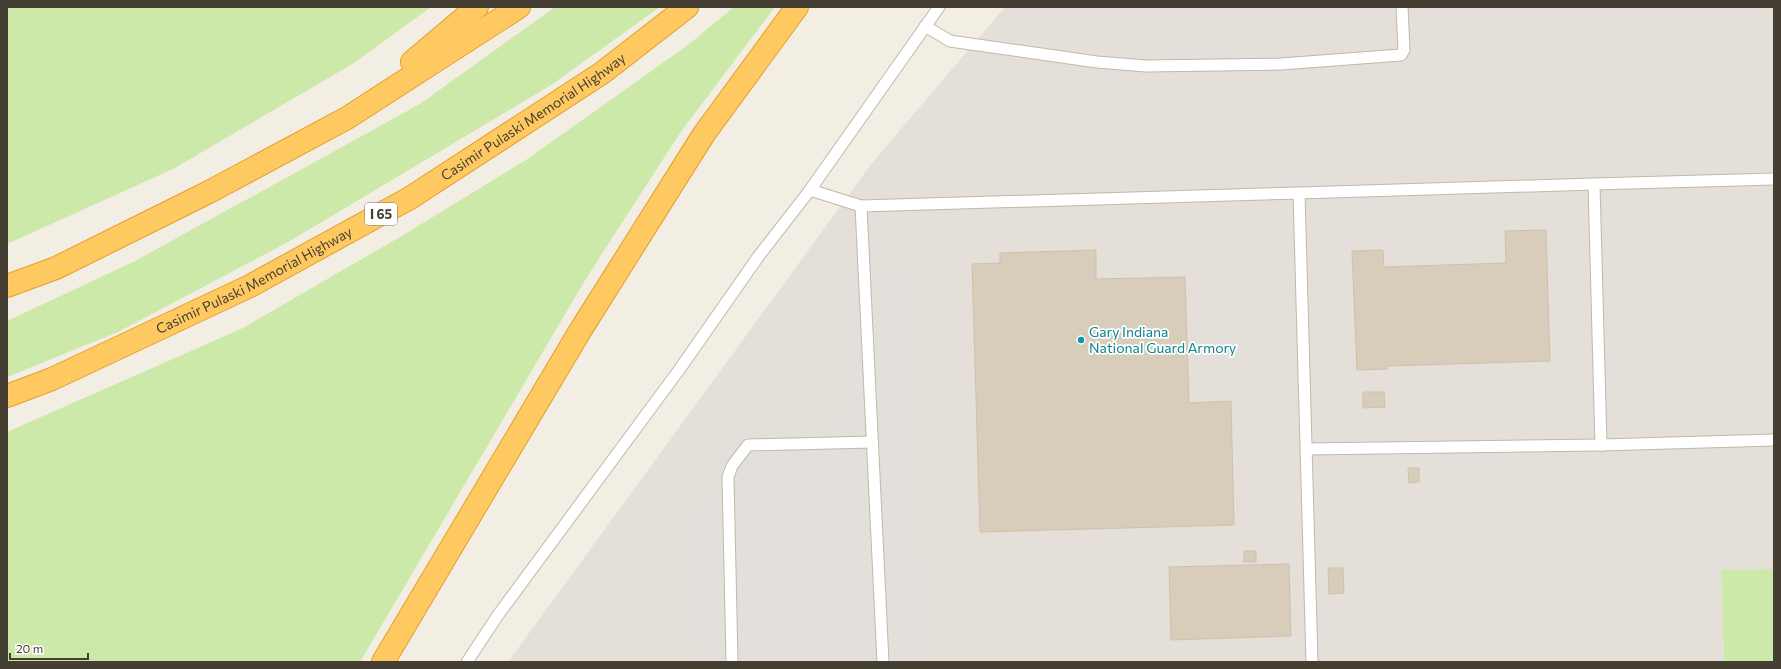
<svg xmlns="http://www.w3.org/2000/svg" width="1781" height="669" font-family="Commissioner,sans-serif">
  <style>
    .industrial { fill: #e4dfd8 }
    .green { fill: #cde9a9 }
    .parking { fill: #e3e0dc }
    .building { fill: #d8ccbb; stroke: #d0c1ab }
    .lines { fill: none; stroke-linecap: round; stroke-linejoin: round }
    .service-casing { stroke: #c1b8a9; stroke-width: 13 }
    .motorway-casing { stroke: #e49e2c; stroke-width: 24 }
    .service { stroke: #fff; stroke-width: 11 }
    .motorway { stroke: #ffc962; stroke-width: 22 }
    .culture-dot { fill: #0f9aa8; stroke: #fff; stroke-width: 1.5 }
    .labels { text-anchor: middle; stroke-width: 3.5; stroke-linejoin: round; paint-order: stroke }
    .shield { fill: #fff; stroke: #7d7870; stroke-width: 1 }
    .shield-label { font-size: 13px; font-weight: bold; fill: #453e33 }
    .street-label { font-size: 14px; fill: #453e33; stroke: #fff }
    .culture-label { font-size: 14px; fill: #0d838f; stroke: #fff; text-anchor: start }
  </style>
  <rect width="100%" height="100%" fill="#f3eee3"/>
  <polygon class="industrial" points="1005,7 1774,7 1774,569 1721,571 1724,662 508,662 872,163"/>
  <g class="green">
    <polygon points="7,7 431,7 354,63 173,169 7,244"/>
    <polygon points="555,7 660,7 551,85 290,241 118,332 7,377 7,321 135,261 420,104"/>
    <polygon points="734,7 775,7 680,133 587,277 360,662 7,662 7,432 243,328 405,234 526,160 688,45"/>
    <polygon points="1774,569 1774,662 1724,662 1721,570"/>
  </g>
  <polygon class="parking" points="912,267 926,662 694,662 688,506 713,504 710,475 747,425 843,422 838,269"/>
  <g class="building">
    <polygon points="1546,230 1550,361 1387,366 1387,369 1357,370 1352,251 1383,250 1384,267 1506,263 1505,231"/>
    <polygon points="1096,250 1096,279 1185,277 1189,403 1231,401 1234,525 980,532 972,264 1000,263 1000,253"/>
    <polygon points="1363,392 1384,392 1385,407 1363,408"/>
    <polygon points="1408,468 1419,468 1419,482 1409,483"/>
    <rect x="1244" y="551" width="12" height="11"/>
    <polygon points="1289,564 1291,636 1171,640 1169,567"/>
    <polygon points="1328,568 1343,568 1344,593 1329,594"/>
  </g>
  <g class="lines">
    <defs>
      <g id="service">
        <polyline points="925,26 950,41 1097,62 1146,66 1281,64 1401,55 1404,50 1402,7"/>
        <polyline points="1594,184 1774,179"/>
        <polyline points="810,190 861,206 883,662"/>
        <polyline points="1299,193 1594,184 1601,445"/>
        <polyline points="861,206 1299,193 1312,662"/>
        <polyline points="1307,449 1601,445 1774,440"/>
        <polyline points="467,662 498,615 679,370 758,257 810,190 939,7"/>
        <polyline points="732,662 728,477 732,466 748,445 872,442"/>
      </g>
      <g id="motorway">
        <polyline points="412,62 477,7"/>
        <polyline points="7,286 56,268 209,192 347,118 519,7"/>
        <path id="s1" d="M7 396 52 379 250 286 410 198 602 73 687 7"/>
        <polyline points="383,662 580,331 704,134 797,7"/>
      </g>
    </defs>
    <use href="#service" class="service-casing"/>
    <use href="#motorway" class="motorway-casing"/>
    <use href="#service" class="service"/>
    <use href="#motorway" class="motorway"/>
  </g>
  <circle class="culture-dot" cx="1081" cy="340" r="4"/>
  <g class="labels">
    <rect class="shield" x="365" y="203" width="32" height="22" rx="3"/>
    <g class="shield-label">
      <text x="381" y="219">I 65</text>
    </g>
    <g class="street-label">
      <text dy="5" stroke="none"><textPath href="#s1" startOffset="597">Casimir Pulaski Memorial Highway</textPath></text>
      <text dy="5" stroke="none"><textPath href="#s1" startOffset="273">Casimir Pulaski Memorial Highway</textPath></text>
    </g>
    <g class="culture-label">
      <text x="1089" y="337">Gary Indiana<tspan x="1089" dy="16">National Guard Armory</tspan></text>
    </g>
  </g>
  <rect width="1781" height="669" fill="none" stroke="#453e33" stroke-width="16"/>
  <path d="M10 653v6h78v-6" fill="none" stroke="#453e33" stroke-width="2"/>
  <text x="16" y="653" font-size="12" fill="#453e33" stroke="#ffffff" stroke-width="3" paint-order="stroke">20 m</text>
</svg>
